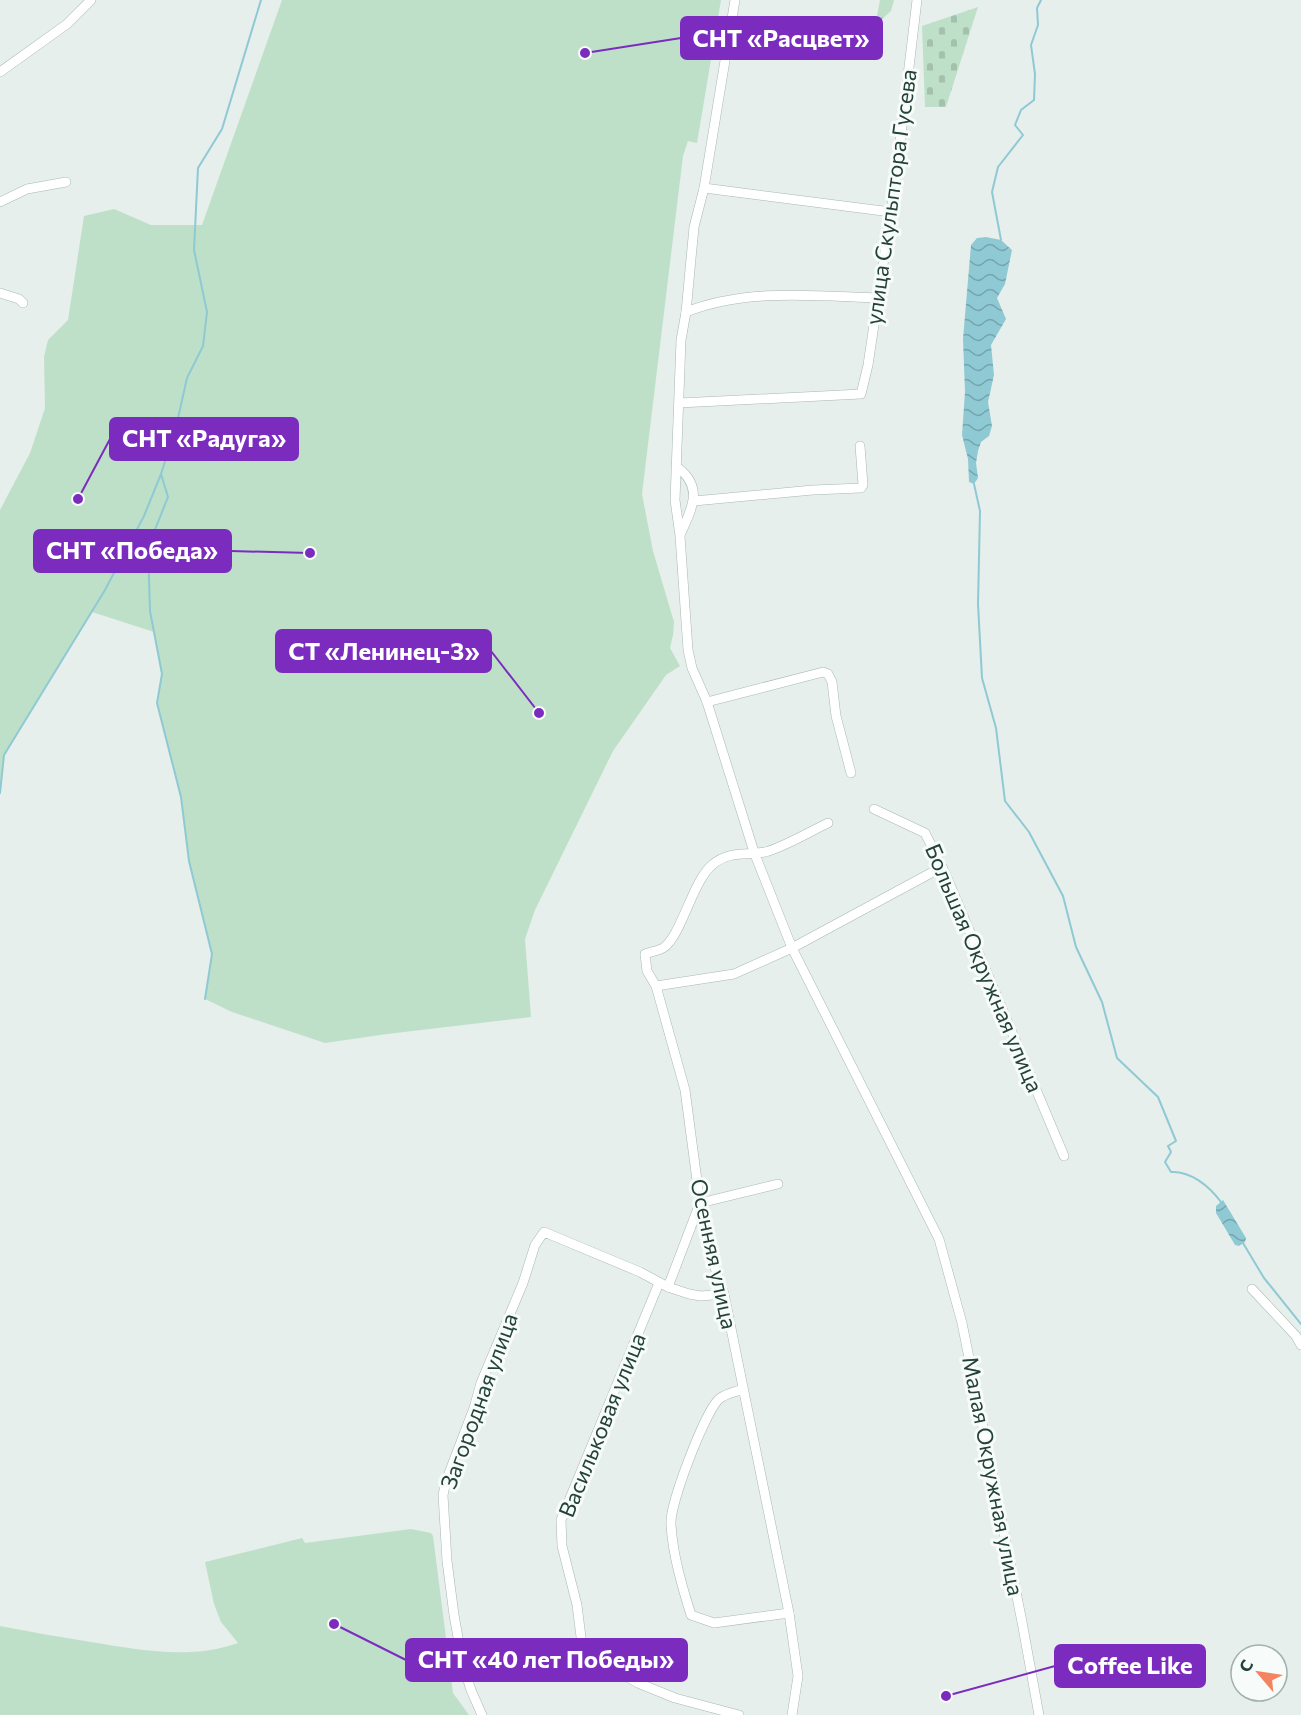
<svg xmlns="http://www.w3.org/2000/svg" width="1301" height="1715" font-family="Commissioner,sans-serif">
  <style>
    .green { fill: #bfe0c8 }
    .forest { fill: url(#forest-firs) }
    .cemetery { fill: url(#cemetery-stones) }
    .water { fill: url(#water-waves) }
    .lines { fill: none; stroke-linecap: round; stroke-linejoin: round }
    .stream { stroke: #8ec9d4; stroke-width: 2 }
    .minor-casing { stroke: #a8b8b2; stroke-width: 10 }
    .minor { stroke: #fff; stroke-width: 9 }
    .labels { text-anchor: middle; stroke-width: 6; stroke-linejoin: round; paint-order: stroke }
    .street-label { font-size: 22px; fill: #24423a; stroke: #f7fbf9 }
    .leader { fill: none; stroke: #7b2cbf; stroke-width: 2 }
    .callout-dot { fill: #7b2cbf; stroke: #f7fbf9; stroke-width: 2 }
    .callout { fill: #7b2cbf; stroke: #7b2cbf; stroke-width: 2 }
    .callout-label { font-size: 24px; text-anchor: middle; font-weight: bold; fill: #fff }
  </style>
  <defs>
    <pattern id="forest-firs" width="22" height="20" patternUnits="userSpaceOnUse" patternTransform="scale(1.5)"><rect width="22" height="20" fill="#bfe0c8"/><path d="M5 1l3.5 6h-7zM16 11l3.5 6h-7z" fill="#a4c1ad"/></pattern>
    <pattern id="cemetery-stones" width="16" height="16" patternUnits="userSpaceOnUse" patternTransform="scale(1.5)"><rect width="16" height="16" fill="#bfe0c8"/><path d="M2 7V4a2 2 0 0 1 4 0v3zM10 15v-3a2 2 0 0 1 4 0v3z" fill="#a4c1ad"/></pattern>
    <pattern id="water-waves" width="16" height="10" patternUnits="userSpaceOnUse" patternTransform="scale(1.5)"><rect width="16" height="10" fill="#8ec9d4"/><path d="M0 5q4-4 8 0t8 0" fill="none" stroke="#74a5ad"/></pattern>
  </defs>
  <rect width="100%" height="100%" fill="#e6efeb"/>
  <g class="green">
    <polygon points="282,0 721,0 697,143 688,141 683,156 642,494 653,551 674,622 673,635 670,648 680,666 666,675 613,751 535,910 525,939 531,1017 387,1034 325,1043 232,1012 205,999 212,954 189,861 181,797 157,703 162,674 154,632 92,612 4,755 0,793 0,510 30,453 45,408 44,357 48,340 68,320 84,216 114,209 151,225 202,225"/>
    <path d="M411 1529 431 1533 433 1536 453 1693 469 1715H0V1626C30 1632 61 1637 91 1642 140 1650 190 1660 238 1643L221 1622 214 1604 205 1562 302 1538 305 1543Z"/>
  </g>
  <polygon class="forest" points="880,0 894,0 891,11 881,20 877,16"/>
  <polygon class="cemetery" points="978,7 946,107 925,107 922,26"/>
  <g class="water">
    <polygon points="986,237 1001,240 1012,250 1005,284 997,298 1006,319 991,345 994,375 988,402 992,426 989,436 981,442 978,451 976,463 978,478 974,484 969,482 968,459 962,435 965,392 963,339 971,245 977,238"/>
    <polygon points="1223,1200 1246,1238 1245,1242 1239,1246 1235,1245 1216,1213 1216,1206"/>
  </g>
  <g class="lines">
    <g class="stream">
      <polyline points="1001,240 992,192 998,167 1023,135 1015,125 1021,110 1034,100 1035,74 1031,45 1038,25 1037,8 1041,0"/>
      <polyline points="161,474 168,497 148,547 150,611 162,674 157,703 181,797 189,861 212,954 205,999"/>
      <path d="M974 484 980 511 978 604 982 678 996 728 1005 801 1029 832 1063 896 1076 947 1102 1002 1117 1058 1158 1097 1176 1141 1168 1146 1171 1152 1165 1162 1171 1172C1191 1171 1209 1186 1221 1202"/>
      <polyline points="0,793 4,755 105,590 144,516 161,474 176,427 187,378 203,346 207,312 194,250 198,168 222,129 261,0"/>
      <polyline points="1243,1243 1264,1278 1301,1324"/>
    </g>
    <defs>
      <g id="minor">
        <polyline points="735,0 704,188 694,227 686,312 681,340 675,500 680,536 688,650 692,668 707,702 754,852 792,948 939,1239 962,1323 1022,1622 1039,1715"/>
        <polyline points="730,31 739,26 753,24 849,38"/>
        <polyline points="0,72 67,24 91,0"/>
        <polyline points="704,188 891,212"/>
        <polyline points="0,202 27,189 66,182"/>
        <polyline points="0,293 19,299 23,303"/>
        <path d="M686 312C746 288 815 296 878 298"/>
        <polyline points="679,403 861,394 868,365 895,184 917,0"/>
        <path d="M677 467C704 487 692 508 681 533"/>
        <polyline points="694,501 813,490 861,488 863,485 860,446"/>
        <polyline points="707,702 823,672 828,674 832,682 836,716 851,773"/>
        <polyline points="874,809 925,833 945,873 1064,1156"/>
        <polyline points="656,986 734,974 792,948 942,867"/>
        <polyline points="659,1283 561,1520 562,1546 577,1605 582,1645 588,1655 638,1683 675,1698 739,1715"/>
        <polyline points="668,1287 700,1203 778,1184"/>
        <polyline points="1252,1289 1296,1336 1301,1345"/>
        <path d="M743 1389C736 1392 723 1394 718 1400 704 1415 669 1505 671 1525 673 1556 682 1586 691 1615L714 1623 789 1613"/>
        <polyline points="482,1715 471,1690 463,1665 454,1615 447,1561 443,1495 446,1481 474,1408 481,1383 523,1283 535,1245 544,1232 640,1272 668,1287 689,1294 701,1296 724,1294"/>
        <path d="M792 1715 798 1676 789 1613 724 1294 712 1259 700 1203 685 1090 656 986 647 971 645 954C650 952 658 951 663 948 681 937 692 882 712 865 729 850 746 856 765 852 782 848 811 831 828 823"/>
      </g>
    </defs>
    <use href="#minor" class="minor-casing"/>
    <use href="#minor" class="minor"/>
  </g>
  <g class="labels">
    <g class="street-label">
      <text transform="translate(891 197) rotate(-82)" y="8">улица Скульптора Гусева</text>
      <text transform="translate(984 968) rotate(67)" y="8">Большая Окружная улица</text>
      <text transform="translate(714 1254) rotate(78)" y="8">Осенняя улица</text>
      <text transform="translate(479 1401) rotate(-70)" y="8">Загородная улица</text>
      <text transform="translate(602 1425) rotate(-68)" y="8">Васильковая улица</text>
      <text transform="translate(993 1476) rotate(79)" y="8">Малая Окружная улица</text>
    </g>
  </g>
  <path class="leader" d="M585 53L681 38M78 499L110 439M310 553L231 551M539 713L491 651M334 1624L406 1660M946 1696L1055 1666"/>
  <g class="callout-dot">
    <circle cx="585" cy="53" r="6"/>
    <circle cx="78" cy="499" r="6"/>
    <circle cx="310" cy="553" r="6"/>
    <circle cx="539" cy="713" r="6"/>
    <circle cx="334" cy="1624" r="6"/>
    <circle cx="946" cy="1696" r="6"/>
  </g>
  <g class="callout">
    <rect x="681" y="17" width="201" height="42" rx="6"/>
    <rect x="110" y="418" width="188" height="42" rx="6"/>
    <rect x="34" y="530" width="197" height="42" rx="6"/>
    <rect x="276" y="630" width="215" height="42" rx="6"/>
    <rect x="406" y="1639" width="281" height="42" rx="6"/>
    <rect x="1055" y="1645" width="150" height="42" rx="6"/>
  </g>
  <g class="callout-label">
    <text x="781" y="47">СНТ «Расцвет»</text>
    <text x="204" y="447">СНТ «Радуга»</text>
    <text x="132" y="559">СНТ «Победа»</text>
    <text x="384" y="660">СТ «Ленинец-3»</text>
    <text x="546" y="1668">СНТ «40 лет Победы»</text>
    <text x="1130" y="1674">Coffee Like</text>
  </g>
  <g transform="translate(1259 1673) rotate(299)"><circle r="28" fill="#f7fbf9" stroke="#a3b1ad" stroke-width="1.5"/>
  <path d="M0-4.5L10 22L0 15L-10 22Z" fill="#f4845f"/>
  <text y="-9" font-size="16" font-weight="bold" text-anchor="middle" fill="#24423a">С</text>
  </g>
</svg>
